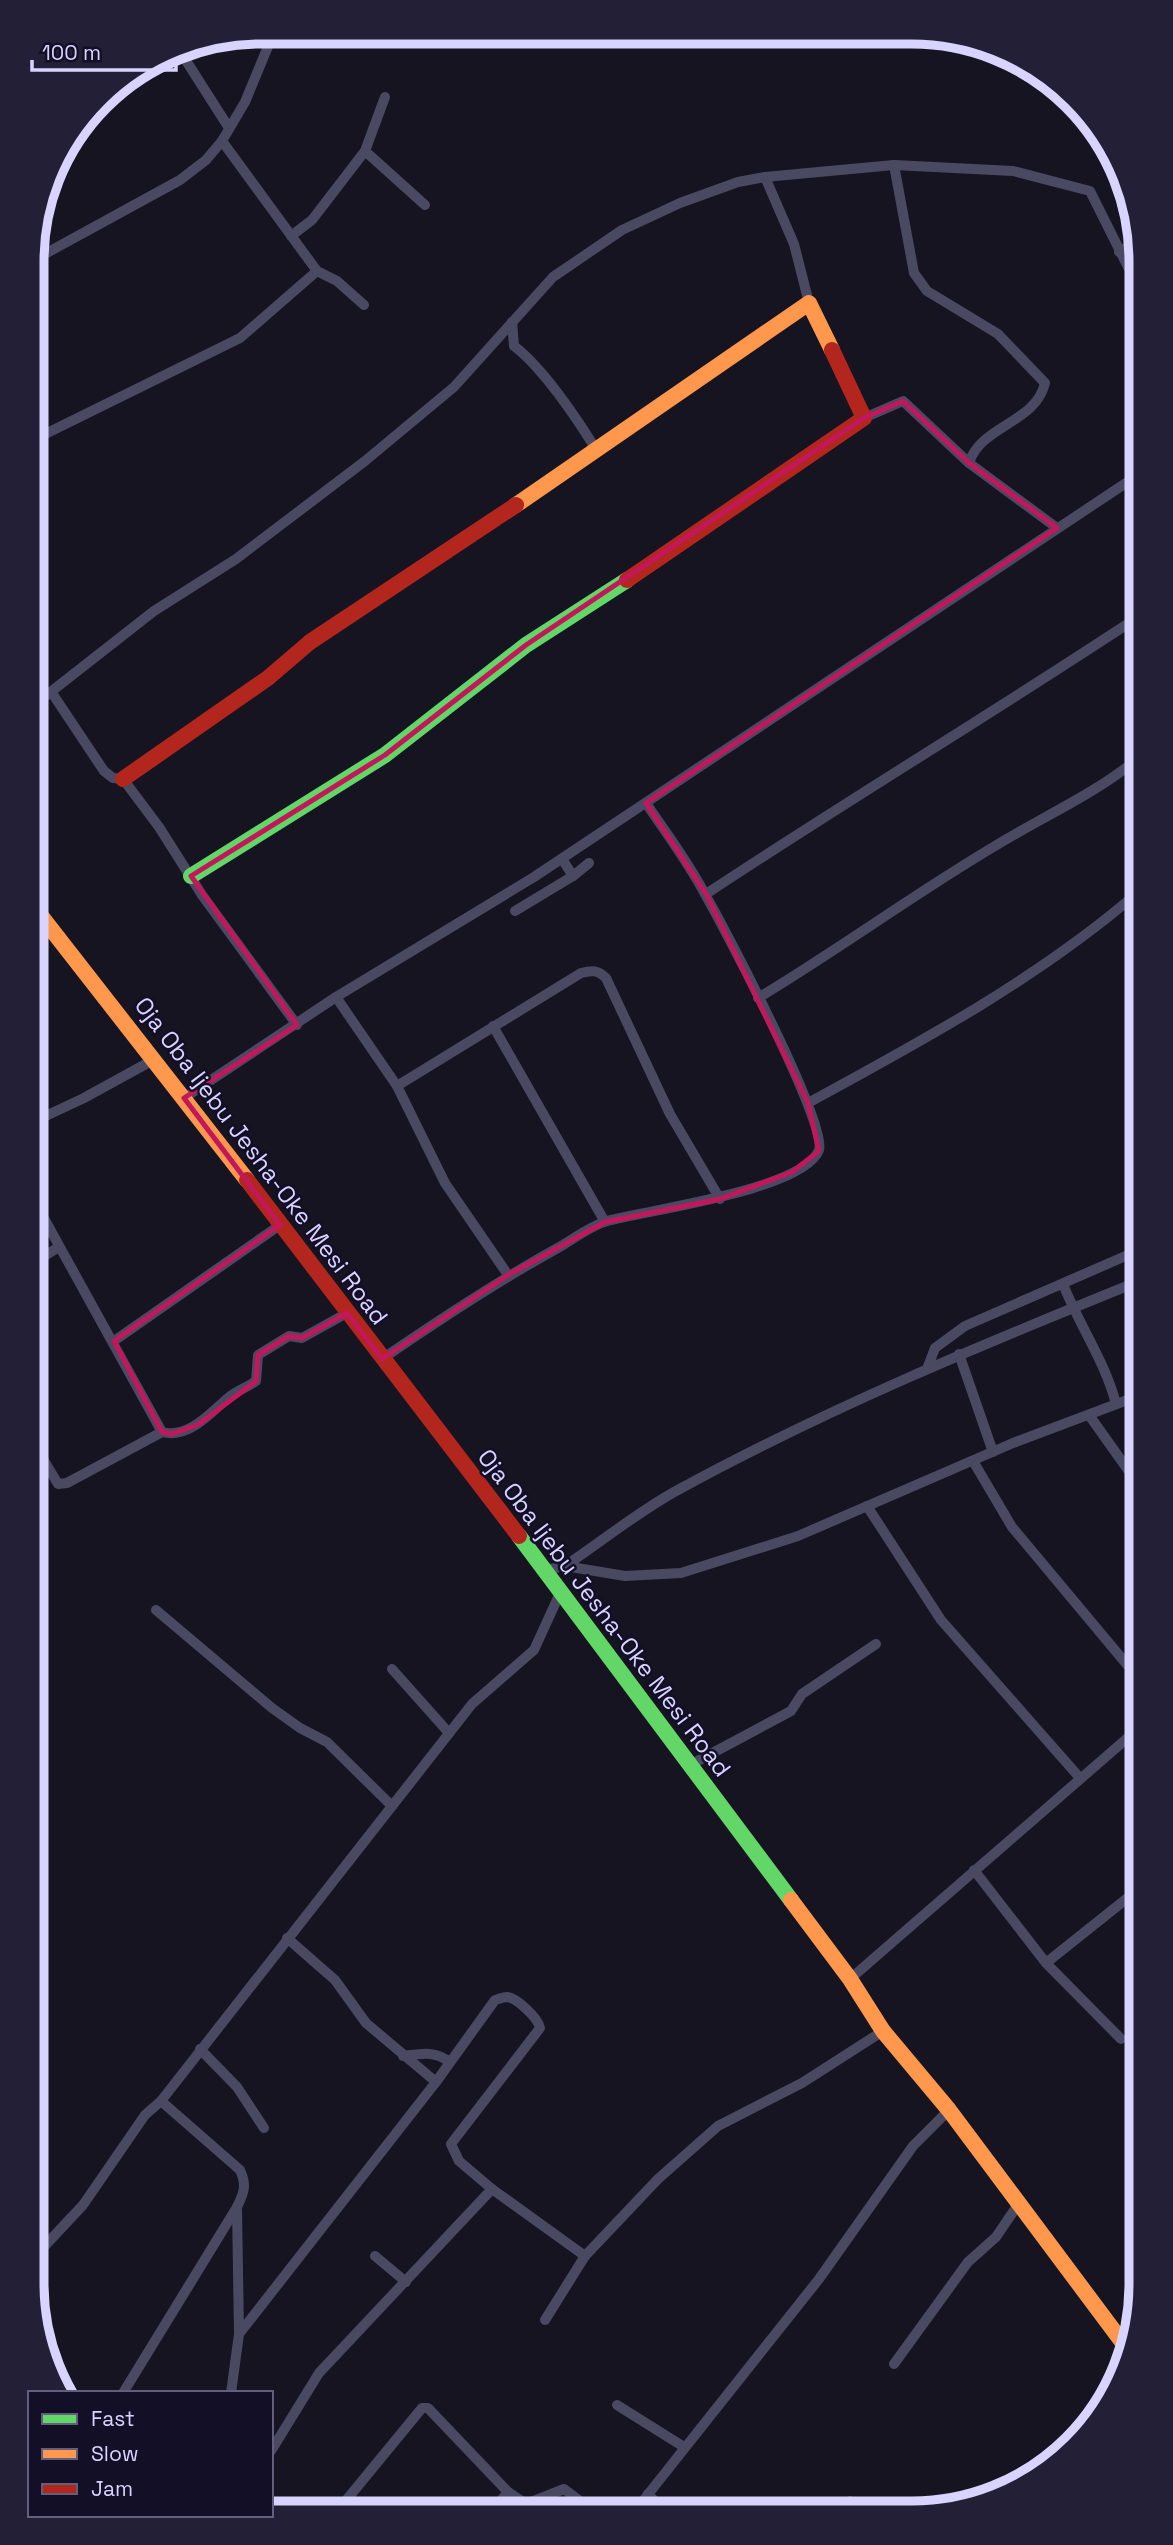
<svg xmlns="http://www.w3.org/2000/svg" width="1173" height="2545" font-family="'Space Grotesk',sans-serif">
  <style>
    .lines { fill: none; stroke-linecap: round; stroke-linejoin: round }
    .street { stroke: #4a4962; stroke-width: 10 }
    .fast { stroke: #63d668; stroke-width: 16 }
    .slow { stroke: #ff974d; stroke-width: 16 }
    .jam { stroke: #b3261e; stroke-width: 16 }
    .marked { fill: none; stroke: #c2185b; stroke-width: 5; stroke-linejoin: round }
    .labels { text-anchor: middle; stroke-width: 5; stroke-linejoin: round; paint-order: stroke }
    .street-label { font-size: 24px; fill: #d9d4ff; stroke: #130f26 }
    .rim { fill: none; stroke: #d9d4ff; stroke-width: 9 }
  </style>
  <rect width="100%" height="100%" fill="#161421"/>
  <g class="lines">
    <g class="street">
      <polyline points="178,48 229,128"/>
      <polyline points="222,141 317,271"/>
      <polyline points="365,151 425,205"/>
      <path d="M894 165 914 273 927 291 998 334 1045 383C1036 423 981 425 969 463L1057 528"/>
      <polyline points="765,177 794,244 809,303"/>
      <polyline points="291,236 312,220 365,151 385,97"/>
      <polyline points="1119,252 1134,243"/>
      <polyline points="32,261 180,180 206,160 222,141 245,102 274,32"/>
      <path d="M512 322 514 346C542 367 576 417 595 448"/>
      <polyline points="864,418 903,401 969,463"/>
      <polyline points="33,440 240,338 317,271 337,281 364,305"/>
      <polyline points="52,693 104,771 113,778 123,779 159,827 202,895 297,1025"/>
      <polyline points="34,705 154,611 236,559 365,461 454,387 553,277 622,230 680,203 738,182 765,177 894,165 1013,171 1090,191 1134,279"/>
      <polyline points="562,859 573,876 589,863"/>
      <path d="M706 894C848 800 993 713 1135 619"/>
      <polyline points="515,911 573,876"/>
      <polyline points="336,997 397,1086 445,1183 508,1275"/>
      <path d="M758 998C838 950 914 894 995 846 1042 817 1093 795 1136 760"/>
      <polyline points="493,1026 605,1222"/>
      <path d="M397 1086 581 973C592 970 598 970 606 978L670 1114 720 1199"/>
      <polyline points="184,1098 336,997 534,877 1135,477"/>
      <path d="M808 1103C922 1041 1037 979 1136 894"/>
      <polyline points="35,1121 84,1098 155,1059"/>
      <path d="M35 1202 162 1432C189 1439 210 1413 228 1398 236 1391 248 1387 256 1381L258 1355 289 1336 302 1338 347 1313"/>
      <polyline points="36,1261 59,1247"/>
      <path d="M1063 1284C1079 1325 1105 1361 1116 1404"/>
      <polyline points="114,1341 280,1225"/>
      <polyline points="959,1354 993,1452"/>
      <path d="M382 1359C439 1320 496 1282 556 1249 572 1240 590 1226 607 1221 647 1210 804 1190 819 1150 828 1125 725 929 706 896 689 863 666 833 646 803"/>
      <polyline points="927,1369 935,1348 965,1326 1137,1251"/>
      <polyline points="1089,1415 1138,1484"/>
      <polyline points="36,1447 58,1484 67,1483 162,1432"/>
      <polyline points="973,1461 1012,1527 1139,1679"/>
      <polyline points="867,1506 941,1620 1080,1778"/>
      <path d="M565 1566C602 1541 638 1512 676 1491 824 1410 981 1345 1137 1282"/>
      <polyline points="545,1570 565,1566 625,1576 681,1573 798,1536 1013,1443 1138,1396"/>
      <polyline points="156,1610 272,1708 300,1728 327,1742 392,1806"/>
      <polyline points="392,1669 449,1733"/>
      <polyline points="692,1764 791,1711 802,1694 876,1644"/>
      <polyline points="974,1870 1046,1963 1140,1888"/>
      <polyline points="287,1938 335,1980 366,2023 436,2082"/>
      <polyline points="1046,1963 1121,2039"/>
      <polyline points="850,1979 1139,1728"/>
      <polyline points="200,2049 237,2087 264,2128"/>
      <path d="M403 2056C419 2054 436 2050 449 2062"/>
      <path d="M161 2101 240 2170C247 2185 244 2193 237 2207L239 2334 231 2393"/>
      <polyline points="39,2252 83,2205 145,2115 161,2101 472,1704 534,1650 561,1591"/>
      <polyline points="375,2256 406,2282"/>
      <polyline points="545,2320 585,2256 658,2179 718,2126 802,2083 883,2031"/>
      <path d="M239 2334 436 2082 495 2000C499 1999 503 1997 507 1997 517 1998 538 2018 540 2028L451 2144 459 2161 492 2189 585 2256"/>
      <polyline points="894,2364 968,2262 996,2237 1019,2203"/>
      <polyline points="123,2393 237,2207"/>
      <polyline points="617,2405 684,2447"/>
      <polyline points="271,2451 319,2373 492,2189"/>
      <polyline points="648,2494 660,2507"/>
      <polyline points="847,2506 850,2501"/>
      <polyline points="638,2507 819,2279 913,2146 949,2110"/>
      <polyline points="495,2508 508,2492"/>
      <polyline points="339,2509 422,2408 428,2408 508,2492 526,2504 564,2489 588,2507"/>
    </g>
    <g class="fast">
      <polyline points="191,876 385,755 526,645 627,580"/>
      <polyline points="519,1536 791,1900"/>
    </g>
    <g class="slow">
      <polyline points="516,505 809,303 832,350"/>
      <polyline points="34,907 247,1180"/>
      <polyline points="791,1900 850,1979 883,2031 949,2110 1129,2351"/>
    </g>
    <g class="jam">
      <polyline points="627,580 864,418 832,350"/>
      <polyline points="123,779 268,678 310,642 516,505"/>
      <polyline points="247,1180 519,1536"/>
    </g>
  </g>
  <path class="marked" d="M903 401 969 463 1057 528 646 803 706 894 808 1103 819 1151 792 1172 720 1199 605 1222 508 1275 382 1359 347 1313 302 1338 289 1336 258 1355 256 1381 199 1424 172 1434 162 1432 114 1341 280 1225 184 1098 297 1025 191 876 385 755 526 645 864 418Z"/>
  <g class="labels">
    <g class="street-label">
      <text transform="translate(261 1161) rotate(53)" y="8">Oja Oba Ijebu Jesha-Oke Mesi Road</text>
      <text transform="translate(604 1613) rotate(53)" y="8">Oja Oba Ijebu Jesha-Oke Mesi Road</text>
    </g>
  </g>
  <path d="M0 0H1173V2545H0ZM261 44H912A217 217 0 0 1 1129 261V2284A217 217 0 0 1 912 2501H261A217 217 0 0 1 44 2284V261A217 217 0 0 1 261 44Z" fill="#231f37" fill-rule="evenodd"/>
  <path class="rim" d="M261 44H912A217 217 0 0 1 1129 261V2284A217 217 0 0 1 912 2501H261A217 217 0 0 1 44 2284V261A217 217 0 0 1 261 44Z"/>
  <rect x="28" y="2391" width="245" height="126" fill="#130f26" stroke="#625e7d" stroke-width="2"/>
  <rect x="42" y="2414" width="35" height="10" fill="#63d668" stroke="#625e7d" stroke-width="2"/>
  <text x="91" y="2426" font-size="21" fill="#d9d4ff">Fast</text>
  <rect x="42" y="2449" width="35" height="10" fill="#ff974d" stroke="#625e7d" stroke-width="2"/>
  <text x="91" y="2461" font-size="21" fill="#d9d4ff">Slow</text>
  <rect x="42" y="2484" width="35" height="10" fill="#b3261e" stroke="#625e7d" stroke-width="2"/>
  <text x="91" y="2496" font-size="21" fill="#d9d4ff">Jam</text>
  <path d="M32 60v10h144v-10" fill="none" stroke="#d9d4ff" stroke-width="3.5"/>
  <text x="42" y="60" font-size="21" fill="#d9d4ff" stroke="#130f26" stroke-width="5" paint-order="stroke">100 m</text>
</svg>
